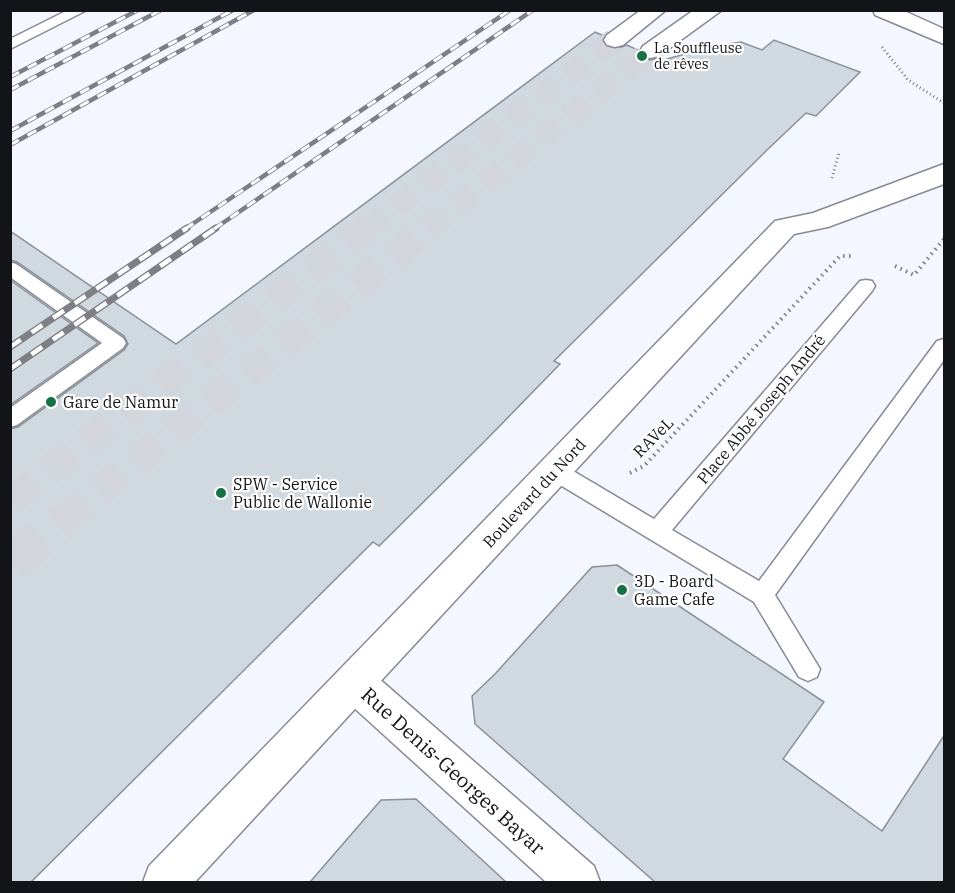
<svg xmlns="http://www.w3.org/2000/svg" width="955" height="893" font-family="'IBM Plex Serif',serif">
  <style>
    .building { fill: #d0d8e0; stroke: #8a9199; stroke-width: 1.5 }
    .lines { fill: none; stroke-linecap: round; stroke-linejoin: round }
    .primary-tunnel-far2 { stroke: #d2d5dc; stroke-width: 24; stroke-dasharray: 24 12; stroke-linecap: butt }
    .primary-tunnel-far1 { stroke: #d2d5dc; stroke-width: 31; stroke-dasharray: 31 16; stroke-linecap: butt }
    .primary-tunnel { stroke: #d2d5dc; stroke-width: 40; stroke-dasharray: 40 20; stroke-linecap: butt }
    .lane-casing { stroke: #878a93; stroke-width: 3 }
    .street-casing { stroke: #878a93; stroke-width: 3 }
    .secondary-casing { stroke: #878a93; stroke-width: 3 }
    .primary-casing { stroke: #878a93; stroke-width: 3 }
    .path-far1 { stroke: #7c7e83; stroke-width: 3; stroke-dasharray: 1 3; stroke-linecap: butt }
    .path { stroke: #7c7e83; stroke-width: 4; stroke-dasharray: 1.5 4.5; stroke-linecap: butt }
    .lane { fill: #fff; fill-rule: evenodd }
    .street { fill: #fff; fill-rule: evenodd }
    .secondary { fill: #fff; fill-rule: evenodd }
    .primary { fill: #fff; fill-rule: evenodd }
    .rail-far1-casing { stroke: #7d7f85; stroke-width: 4.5 }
    .rail-casing { stroke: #7d7f85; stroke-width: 7 }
    .rail-far1 { stroke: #fff; stroke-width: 3; stroke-dasharray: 10; stroke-linecap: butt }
    .rail { stroke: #fff; stroke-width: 4.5; stroke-dasharray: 13; stroke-linecap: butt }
    .poi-dot { fill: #167145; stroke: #fff; stroke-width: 2 }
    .labels { text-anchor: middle; stroke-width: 4.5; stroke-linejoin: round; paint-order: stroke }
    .far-poi-label { font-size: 14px; fill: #131417; stroke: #fff; text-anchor: start }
    .poi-label { font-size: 16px; fill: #131417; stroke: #fff; text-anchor: start }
    .street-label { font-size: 16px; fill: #131417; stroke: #fff }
    .near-street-label { font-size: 20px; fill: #131417; stroke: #fff }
  </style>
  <rect width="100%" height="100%" fill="#f4f7ff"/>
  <g class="building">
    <polygon points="595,32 604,36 602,41 606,47 616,49 627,45 638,50 642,58 650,60 659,58 664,60 708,47 741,42 762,50 774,40 860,72 816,116 806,113 767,150 554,361 560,364 484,442 379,546 373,542 31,882 10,882 10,429 18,427 124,350 128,344 124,336 17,262 10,260 10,231 176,344"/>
    <polygon points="10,280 98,343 10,405"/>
    <polygon points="617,565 824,702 783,759 882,831 945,734 945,882 655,882 475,724 472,696 495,674 592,567"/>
    <polygon points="416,799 506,882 310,882 381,800"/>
  </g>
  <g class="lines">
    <g class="primary-tunnel-far2">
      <polyline points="366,229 615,40"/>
      <polyline points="427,229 651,51"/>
    </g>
    <g class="primary-tunnel-far1">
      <polyline points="10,500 368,228"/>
      <polyline points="61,521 429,228"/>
    </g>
    <polyline class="primary-tunnel" points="10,562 63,520"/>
    <defs>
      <g id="lane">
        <polygon points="68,10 87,10 10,49 10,39"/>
        <polygon points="10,262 16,264 123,338 126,343 123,348 17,425 10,427 10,408 102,343 10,277"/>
        <polygon points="866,280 872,281 875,286 872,291 672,530 759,581 937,341 944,339 944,360 775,595 820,669 817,677 808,681 799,677 754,602 547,477 544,471 547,465 555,462 563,465 654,519 860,281"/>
      </g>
      <polygon id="street" points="355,664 369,670 594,866 600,882 546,882 341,696 335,683 341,670"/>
      <polygon id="secondary" points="944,164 944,184 828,227 794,234 195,882 143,882 149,866 775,221 813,213"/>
      <g id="primary">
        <polygon points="641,10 666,10 623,45 615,47 607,45 604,40 607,35"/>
        <polygon points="694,10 722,10 659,56 651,58 643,56 640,51 643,46"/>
        <polygon points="873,10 902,10 944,29 944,44 875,15"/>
      </g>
    </defs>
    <use href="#lane" class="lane-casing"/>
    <use href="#street" class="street-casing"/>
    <use href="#secondary" class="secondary-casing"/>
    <use href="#primary" class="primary-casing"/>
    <g class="path-far1">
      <polyline points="882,47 908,80 944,103"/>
      <polyline points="832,178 839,153"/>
    </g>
    <g class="path">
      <polyline points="895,266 914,275 944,239"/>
      <polyline points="630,473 644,466 840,256 853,256"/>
    </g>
    <use href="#lane" class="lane"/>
    <use href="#street" class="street"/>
    <use href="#secondary" class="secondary"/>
    <use href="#primary" class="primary"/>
    <defs>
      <g id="rail-far1">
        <polyline points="10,77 138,10"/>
        <polyline points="10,90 161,10"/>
        <polyline points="10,131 233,10"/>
        <polyline points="10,145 254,10"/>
        <polyline points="185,229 510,10"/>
        <polyline points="214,229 533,10"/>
      </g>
      <g id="rail">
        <polyline points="10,347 187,228"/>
        <polyline points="10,369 216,228"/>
      </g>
    </defs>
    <use href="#rail-far1" class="rail-far1-casing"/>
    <use href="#rail" class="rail-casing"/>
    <use href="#rail-far1" class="rail-far1"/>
    <use href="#rail" class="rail"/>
  </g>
  <g class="poi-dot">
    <circle cx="642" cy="56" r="6"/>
    <circle cx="51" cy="402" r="6"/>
    <circle cx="221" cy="493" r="6"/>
    <circle cx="622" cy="590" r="6"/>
  </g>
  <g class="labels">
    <g class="far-poi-label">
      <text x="654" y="53">La Souffleuse<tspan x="654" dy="16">de rêves</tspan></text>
    </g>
    <g class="poi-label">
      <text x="63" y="408">Gare de Namur</text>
      <text x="233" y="490">SPW - Service<tspan x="233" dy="18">Public de Wallonie</tspan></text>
      <text x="634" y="587">3D - Board<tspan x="634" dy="18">Game Cafe</tspan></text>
    </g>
    <g class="street-label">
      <text transform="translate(761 409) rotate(-50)" y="6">Place Abbé Joseph André</text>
      <text transform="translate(653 437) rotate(-45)" y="6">RAVeL</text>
      <text transform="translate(534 493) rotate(-47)" y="6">Boulevard du Nord</text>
    </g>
    <g class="near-street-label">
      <text transform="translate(453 771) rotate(42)" y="7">Rue Denis-Georges Bayar</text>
    </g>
  </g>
  <rect width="955" height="893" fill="none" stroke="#131417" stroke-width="24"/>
</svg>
